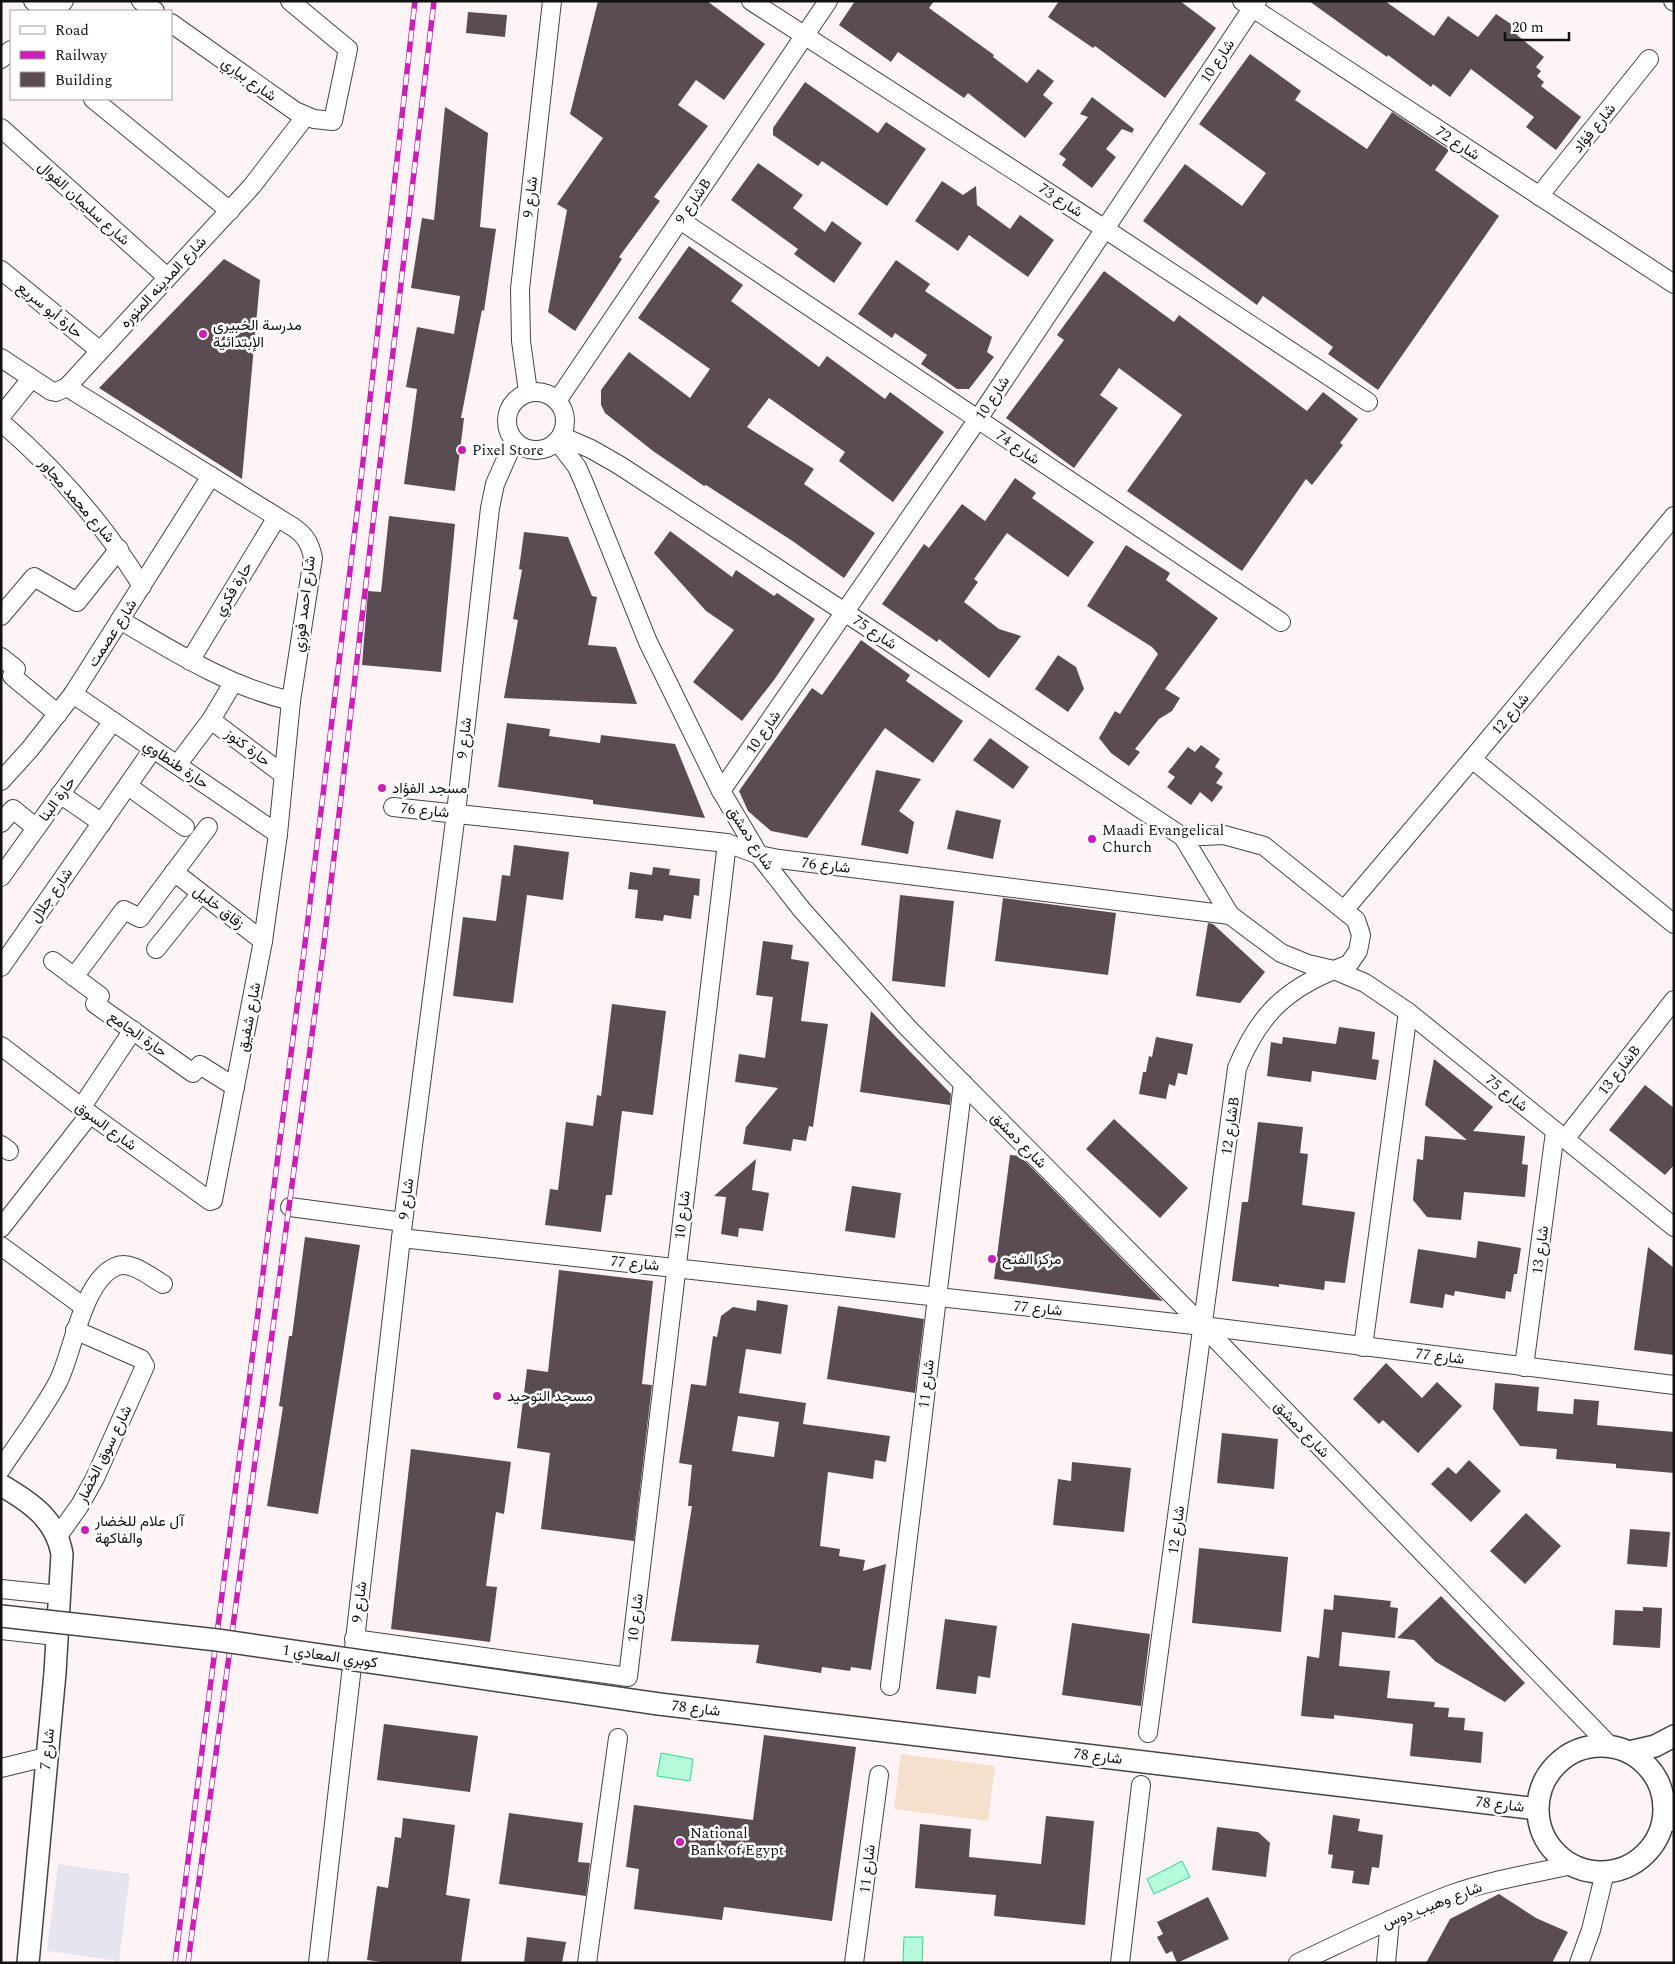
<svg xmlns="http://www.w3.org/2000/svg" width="1675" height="1964" font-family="Spectral,Vazirmatn,serif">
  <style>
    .industrial { fill: #e6e5ef }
    .pitch { fill: #f4e0cc }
    .water { fill: #b5fada; stroke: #36d790 }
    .building { fill: #5a4c52; fill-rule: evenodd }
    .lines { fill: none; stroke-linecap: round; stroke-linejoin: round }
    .minor-casing { stroke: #444; stroke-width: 20 }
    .tertiary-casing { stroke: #444; stroke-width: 24 }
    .minor { stroke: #fff; stroke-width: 18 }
    .tertiary { stroke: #fff; stroke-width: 21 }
    .rail-casing { stroke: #cc1db9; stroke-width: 5.5 }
    .rail { stroke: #fff; stroke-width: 4; stroke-dasharray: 11; stroke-linecap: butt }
    .tertiary-bridge-casing { stroke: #444; stroke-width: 24; stroke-linecap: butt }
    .tertiary-bridge { stroke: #fff; stroke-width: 21 }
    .poi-dot { fill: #cc1db9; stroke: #fff; stroke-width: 2 }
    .labels { text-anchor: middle; stroke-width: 5; stroke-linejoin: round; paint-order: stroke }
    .street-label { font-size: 15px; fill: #111; stroke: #fff }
    .poi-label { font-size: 15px; fill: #111; stroke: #fff; text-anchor: start }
  </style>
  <rect width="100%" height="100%" fill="#fff4f5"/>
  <polygon class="industrial" points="58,1864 130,1874 119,1961 47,1951"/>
  <polygon class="pitch" points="901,1754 995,1766 988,1821 894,1809"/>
  <g class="water">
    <polygon points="661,1753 693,1759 690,1781 657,1776"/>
    <polygon points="1182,1861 1190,1877 1154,1894 1147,1879"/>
    <polygon points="904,1937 923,1937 922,1963 903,1963"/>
  </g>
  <g class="building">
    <polygon points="598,1 707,1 765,44 724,100 696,80 678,105 708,126 654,197 660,201 619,257 622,259 575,331 548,312 567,210 557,204 603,138 570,114"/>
    <polygon points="855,1 934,1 929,8 994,55 993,57 1027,83 1038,69 1054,81 1043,95 1053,103 1025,138 968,93 964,98 898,52 891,62 839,25"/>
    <polygon points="1059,1 1180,1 1216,28 1165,98 1095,46 1093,48 1048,17"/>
    <polygon points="1309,1 1385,1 1434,36 1448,16 1478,37 1496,14 1511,24 1511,30 1544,57 1536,67 1541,71 1537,76 1544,82 1541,86 1581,117 1556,150 1526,127 1534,117 1471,69 1450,97 1433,84 1431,87 1388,55 1387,57"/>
    <polygon points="468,12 507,15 505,37 466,33"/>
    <polygon points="1250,54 1301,91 1295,100 1367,149 1392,112 1449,150 1435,170 1499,216 1378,390 1328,354 1333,347 1263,296 1257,305 1143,221 1185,164 1242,206 1266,173 1199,124"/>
    <polygon points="805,82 878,133 886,122 926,149 887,206 822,161 818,166 773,135 773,128"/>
    <polygon points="1092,97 1134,129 1132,133 1122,129 1106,149 1116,157 1092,188 1062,165 1066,159 1059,154 1088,117 1080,114"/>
    <polygon points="445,107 488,133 480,227 496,229 484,311 482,310 461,418 464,418 455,491 404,484 417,389 406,387 417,327 454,334 460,296 411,288 422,218 434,220"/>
    <polygon points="758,163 803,195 793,208 825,232 832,221 862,243 834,283 794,254 798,249 731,200"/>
    <polygon points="942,181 963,195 976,186 977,205 1010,229 1020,215 1054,240 1028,277 969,235 958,251 915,221"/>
    <polygon points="689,246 743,285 731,301 819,367 827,356 885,399 890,392 944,432 893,502 839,461 845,452 769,398 747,427 814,469 804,484 875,533 844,578 794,542 706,485 704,486 653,451 605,413 601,405 601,390 629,352 690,398 710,369 638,318"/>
    <polygon points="224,259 260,280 242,479 99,388"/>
    <polygon points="896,260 930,284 925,291 992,337 987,352 994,357 969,389 957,389 921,364 927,355 895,333 892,338 858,314"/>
    <polygon points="1104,271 1174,322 1179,315 1307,411 1323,392 1358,419 1340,443 1343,445 1312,485 1306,479 1242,571 1127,491 1182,415 1119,368 1100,395 1118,408 1074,468 1006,418 1064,340 1057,335"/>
    <polygon points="1015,478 1036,493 1032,498 1094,542 1068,577 1007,533 974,579 978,582 964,602 999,629 1021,636 989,678 939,639 937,642 882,604 924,544 929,548 962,504 985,521"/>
    <polygon points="389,516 455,524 441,672 362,665 368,591 381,592"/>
    <polygon points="670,531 732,577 736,570 774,596 777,593 815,619 774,680 742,721 693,682 734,630 706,611 654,553"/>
    <polygon points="524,532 568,537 592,596 597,597 588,645 616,647 637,704 504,698 518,620 513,619 522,570 519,569"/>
    <polygon points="1126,545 1170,573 1166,580 1218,618 1165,689 1180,698 1172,711 1159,719 1135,749 1140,752 1129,766 1111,753 1099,738 1115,711 1120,714 1158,654 1152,647 1087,606"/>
    <polygon points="861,640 910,675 906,681 963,721 933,763 885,728 807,838 771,831 748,811 739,791 812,688 822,695"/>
    <polygon points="1058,655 1076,667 1084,689 1068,712 1035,689"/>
    <polygon points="507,723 550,729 549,736 600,743 601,735 675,744 705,818 593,804 593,800 498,787"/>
    <polygon points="990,738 1029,767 1013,789 973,760"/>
    <polygon points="1201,745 1220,759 1215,767 1223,773 1216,783 1223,787 1212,802 1200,792 1191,805 1167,787 1175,777 1168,772 1188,747 1195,752"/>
    <polygon points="876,770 921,779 899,811 914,822 908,854 861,845"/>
    <polygon points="956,810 1001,820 993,859 947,849"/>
    <polygon points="514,845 569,852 563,900 527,895 513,1003 453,996 463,917 496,921 502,875 510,876"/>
    <polygon points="653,867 670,869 669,875 700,879 699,896 694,895 691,919 664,915 663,921 635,918 638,890 628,889 630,872 652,875"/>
    <polygon points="900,895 954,901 945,987 892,981"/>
    <polygon points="1003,898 1116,913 1108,975 995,961"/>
    <polygon points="1208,923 1213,924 1265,972 1240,1003 1196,996"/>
    <polygon points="763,941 793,945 791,959 809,962 801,1021 828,1024 813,1127 809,1126 806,1141 793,1139 791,1151 743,1144 746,1127 778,1088 735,1082 739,1054 765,1058 773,997 756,995"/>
    <polygon points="612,1004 666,1011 653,1115 622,1111 612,1195 606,1195 601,1232 545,1225 550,1189 558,1190 566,1122 593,1126 597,1095 601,1096"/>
    <polygon points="871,1011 951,1094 950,1105 860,1092"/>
    <polygon points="1339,1027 1375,1032 1372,1059 1379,1060 1376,1080 1312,1071 1311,1082 1267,1076 1271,1042 1282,1044 1283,1037 1336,1044"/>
    <polygon points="1156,1037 1193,1044 1187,1075 1178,1073 1175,1086 1169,1084 1166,1099 1139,1094 1143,1072 1146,1072 1149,1056 1152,1057"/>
    <polygon points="1434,1059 1493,1107 1473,1131 1525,1136 1522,1164 1528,1165 1525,1197 1464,1192 1461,1220 1427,1217 1413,1200 1417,1159 1423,1160 1425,1136 1467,1140 1425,1105"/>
    <polygon points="1645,1085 1674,1108 1674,1165 1665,1175 1609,1130"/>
    <polygon points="1114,1119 1188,1188 1160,1218 1086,1149"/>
    <polygon points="1258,1122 1303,1127 1300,1153 1308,1154 1302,1205 1355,1212 1345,1283 1325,1281 1324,1290 1279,1284 1279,1287 1232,1281 1242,1202 1248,1202"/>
    <polygon points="1010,1155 1020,1156 1163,1301 994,1279"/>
    <polygon points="756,1159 752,1190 769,1193 763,1231 739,1228 738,1237 721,1234 726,1197 714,1196"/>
    <polygon points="852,1186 901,1193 895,1238 845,1231"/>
    <polygon points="305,1237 360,1245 318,1514 267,1506 283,1407 279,1406 289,1336 292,1336"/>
    <polygon points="1478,1241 1521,1248 1517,1274 1514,1274 1511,1292 1506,1291 1505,1299 1455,1291 1454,1296 1445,1294 1443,1308 1410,1303 1418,1249 1476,1258"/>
    <polygon points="1648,1247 1674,1268 1674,1355 1634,1350"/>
    <polygon points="559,1270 653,1281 642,1384 652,1385 634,1541 541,1529 550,1453 517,1448 527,1369 548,1372"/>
    <path d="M757 1300 788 1305 781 1354 746 1349 739 1393 806 1403 803 1424 890 1436 886 1462 875 1460 873 1479 828 1472 820 1546 840 1549 839 1556 865 1560 863 1571 886 1564 871 1670 851 1667 850 1671 822 1667 821 1673 756 1663 759 1645 671 1641 692 1506H688L692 1465 679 1463 691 1384 706 1386 713 1336 717 1337 721 1316 733 1307 756 1311ZM738 1416 779 1422 774 1457 732 1451Z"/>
    <polygon points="838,1306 924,1319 915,1393 827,1379"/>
    <polygon points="1386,1363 1422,1398 1437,1382 1462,1406 1418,1453 1383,1420 1379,1424 1353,1399"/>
    <polygon points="1495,1383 1539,1387 1537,1411 1573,1414 1574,1399 1599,1401 1597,1425 1674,1432 1674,1473 1616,1468 1616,1464 1556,1459 1557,1449 1520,1446 1493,1409"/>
    <polygon points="1222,1433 1278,1439 1274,1489 1217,1483"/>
    <polygon points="411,1449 511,1462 504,1514 496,1512 486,1586 497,1587 490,1642 391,1629"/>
    <polygon points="1469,1460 1501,1491 1471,1522 1431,1484 1448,1467 1456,1474"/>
    <polygon points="1072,1462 1131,1468 1124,1532 1053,1525 1058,1479 1071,1481"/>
    <polygon points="1526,1513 1561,1546 1525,1584 1490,1551"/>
    <polygon points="1630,1529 1670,1532 1667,1567 1627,1564"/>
    <polygon points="1199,1548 1288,1557 1281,1632 1192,1623"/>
    <polygon points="1334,1595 1391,1601 1390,1607 1398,1608 1395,1638 1342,1632 1339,1666 1390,1671 1387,1698 1435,1702 1434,1707 1449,1708 1448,1717 1465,1718 1464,1730 1483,1732 1481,1763 1410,1756 1413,1724 1334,1715 1334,1719 1301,1716 1307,1656 1319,1658 1324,1609 1333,1610"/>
    <polygon points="1441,1596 1525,1683 1505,1702 1436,1662 1414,1640 1397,1638"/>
    <polygon points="1643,1607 1662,1608 1660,1648 1613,1645 1615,1610 1643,1611"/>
    <polygon points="945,1619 997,1626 990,1678 978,1676 976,1694 936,1689"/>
    <polygon points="1072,1623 1150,1634 1141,1706 1062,1695"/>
    <polygon points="384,1724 478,1736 470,1792 377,1780"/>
    <polygon points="764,1735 856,1747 832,1921 724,1907 722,1920 634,1909 639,1869 626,1867 634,1805 753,1820"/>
    <polygon points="509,1813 583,1823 578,1862 590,1863 586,1896 499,1884"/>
    <polygon points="1333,1815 1360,1819 1358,1831 1383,1835 1379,1868 1372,1867 1369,1885 1352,1883 1354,1871 1331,1868 1333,1855 1328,1854"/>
    <polygon points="1046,1816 1094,1821 1085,1925 994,1916 996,1895 915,1888 920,1824 971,1829 969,1857 1041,1864"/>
    <polygon points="403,1818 455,1825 446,1895 470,1899 461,1963 390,1963 367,1960 377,1886 388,1888 395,1837 401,1838"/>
    <polygon points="1217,1827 1258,1832 1270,1843 1266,1877 1212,1870"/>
    <polygon points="1499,1894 1536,1918 1568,1932 1552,1963 1426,1963 1450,1919"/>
    <polygon points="1208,1897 1229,1939 1177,1963 1172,1951 1166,1954 1157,1937 1163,1934 1157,1922"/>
    <polygon points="527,1937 566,1942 562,1963 524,1963"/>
  </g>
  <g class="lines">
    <defs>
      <g id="minor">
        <polyline points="33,1 48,11"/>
        <polyline points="141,1 155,11"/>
        <polyline points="751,1 1105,229 1368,402"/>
        <polyline points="1242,1 1674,284"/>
        <polyline points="1673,1 1674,2"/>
        <polyline points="53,11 64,1"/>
        <polyline points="171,23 295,111 314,119 333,121 348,49 290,1"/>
        <polyline points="1,59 11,50"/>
        <polyline points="93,99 230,211"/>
        <polyline points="1,128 167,277"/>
        <polyline points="1539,196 1649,59"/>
        <polyline points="680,220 1281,622"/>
        <polyline points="1,270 99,350"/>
        <polyline points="1,358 51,391 56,392 67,387 252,186 305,117"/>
        <circle cx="536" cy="421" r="29"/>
        <polyline points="528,392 521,341 520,289 552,1"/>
        <polyline points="557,401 828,1"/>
        <polyline points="1,416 31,379"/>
        <path d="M1 422C57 470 103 523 142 586"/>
        <polyline points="561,436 591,449 619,465 846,613 1183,837 1230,915 1281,953 1308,964 1334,970 1349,964 1358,951 1361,935 1356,920 1264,846 1224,835 1183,837"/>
        <polyline points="557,441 577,467 584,483 648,642 721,791 759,855 802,910 907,1027 1203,1326 1611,1747"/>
        <polyline points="1,616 34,577 77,602 119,549"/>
        <path d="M120 620C176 653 228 686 291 701"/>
        <polyline points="1,657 16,669 12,676 58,714"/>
        <polyline points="190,661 277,517"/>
        <polyline points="73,694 278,834"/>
        <polyline points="211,720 284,775"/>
        <polyline points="1472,759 1674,924"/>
        <polyline points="177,765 211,720 233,683"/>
        <polyline points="1,781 30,749 73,694 211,476"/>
        <polyline points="128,786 185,827"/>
        <polyline points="721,791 978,419 1257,1"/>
        <polyline points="60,794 102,823"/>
        <polyline points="393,807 727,843 759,855 779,859 1230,915"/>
        <polyline points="1,823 13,809 36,828"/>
        <polyline points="174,872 263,941"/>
        <polyline points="1,877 113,721"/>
        <polyline points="1345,909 1472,759 1674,516"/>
        <polyline points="156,949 201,893"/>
        <polyline points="53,961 100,996 95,1004 193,1073 200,1065 235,1087"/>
        <polyline points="1,967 153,749"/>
        <polyline points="74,977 124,910 140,918 208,827"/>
        <path d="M1 1046 90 1114 210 1201 213 1200 263 941 278 834 291 701 313 558C310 543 305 535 293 527L67 387"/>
        <polyline points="81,1108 133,1030"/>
        <polyline points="1565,1139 1674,1000"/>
        <polyline points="1,1145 9,1151"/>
        <polyline points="290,1207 403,1222"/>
        <polyline points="1,1228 90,1114"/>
        <polyline points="401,1238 1203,1326 1674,1385"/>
        <polyline points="1,1246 84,1307"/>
        <polyline points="1363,1347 1408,1012"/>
        <polyline points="1524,1367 1555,1132"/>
        <path d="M1 1469C20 1440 42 1412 58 1382 73 1353 82 1282 115 1267 130 1259 150 1277 163 1284"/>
        <polyline points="58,1536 80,1505 95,1478 145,1366 141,1359 75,1330"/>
        <polyline points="1,1589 60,1595"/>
        <polyline points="1,1630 56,1636"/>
        <polyline points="354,1639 628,1677 727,843"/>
        <polyline points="890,1686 963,1083"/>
        <path d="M1148 1733 1237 1068C1258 1017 1283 991 1334 970L1365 983 1408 1012 1674 1227"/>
        <polyline points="1,1768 46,1757"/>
        <polyline points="1663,1819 1674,1822"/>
        <polyline points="318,1963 401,1238 456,813 490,508 495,484 514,441"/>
        <polyline points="587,1963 618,1738"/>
        <polyline points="854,1963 879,1775"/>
        <polyline points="1120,1963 1141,1785"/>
        <path d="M1298 1963C1349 1939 1399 1914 1452 1894 1490 1880 1532 1874 1571 1865"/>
        <polyline points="1386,1963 1390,1920"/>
        <polyline points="1579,1963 1591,1930 1605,1872"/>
      </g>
      <g id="tertiary">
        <path d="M1 1485C30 1502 56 1519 62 1554L55 1673 28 1963"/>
        <polyline points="659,1704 1537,1809"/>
        <circle cx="1601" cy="1809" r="63"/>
        <polyline points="1629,1752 1655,1746 1674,1736"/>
      </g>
    </defs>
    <use href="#minor" class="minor-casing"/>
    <use href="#tertiary" class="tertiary-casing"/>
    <use href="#minor" class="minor"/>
    <use href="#tertiary" class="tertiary"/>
    <defs>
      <g id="rail">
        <polyline points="175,1963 304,952 360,488 415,1"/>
        <polyline points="188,1963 322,960 434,1"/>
      </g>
    </defs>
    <use href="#rail" class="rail-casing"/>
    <use href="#rail" class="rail"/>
    <defs>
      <polyline id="tertiary-bridge" points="1,1616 217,1640 659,1704"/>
    </defs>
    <use href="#tertiary-bridge" class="tertiary-bridge-casing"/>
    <use href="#tertiary-bridge" class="tertiary-bridge"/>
  </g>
  <g class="poi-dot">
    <circle cx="203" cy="334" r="5"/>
    <circle cx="462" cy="450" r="5"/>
    <circle cx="382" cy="788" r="5"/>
    <circle cx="1092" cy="839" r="5"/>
    <circle cx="992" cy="1259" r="5"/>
    <circle cx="497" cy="1396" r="5"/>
    <circle cx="85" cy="1530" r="5"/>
    <circle cx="680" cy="1842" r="5"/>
  </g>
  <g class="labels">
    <g class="street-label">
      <text transform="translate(1217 61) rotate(-56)" y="5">شارع 10</text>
      <text transform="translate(249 79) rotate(36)" y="5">شارع بياري</text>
      <text transform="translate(1594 128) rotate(-51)" y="5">شارع فؤاد</text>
      <text transform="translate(1458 143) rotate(33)" y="5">شارع 72</text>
      <text transform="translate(530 197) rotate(-84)" y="5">شارع 9</text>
      <text transform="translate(1061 200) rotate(33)" y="5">شارع 73</text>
      <text transform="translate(693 201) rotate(-56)" y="5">شارع 9B</text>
      <text transform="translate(84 203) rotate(42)" y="5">شارع سليمان الفوال</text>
      <text transform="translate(163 282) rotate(-47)" y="5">شارع المدينه المنوره</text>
      <text transform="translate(50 310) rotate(39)" y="5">حارة أبو سريع</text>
      <text transform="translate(992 398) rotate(-56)" y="5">شارع 10</text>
      <text transform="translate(1018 447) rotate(34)" y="5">شارع 74</text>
      <text transform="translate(77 500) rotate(49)" y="5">شارع محمد مجاور</text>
      <text transform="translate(233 589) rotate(-59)" y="5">حارة فكري</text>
      <text transform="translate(304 604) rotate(-83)" y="5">شارع احمد فوزي</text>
      <text transform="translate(875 632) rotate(34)" y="5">شارع 75</text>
      <text transform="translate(112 633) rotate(-57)" y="5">شارع عصمت</text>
      <text transform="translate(1510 714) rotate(-50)" y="5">شارع 12</text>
      <text transform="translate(763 732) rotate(-55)" y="5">شارع 10</text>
      <text transform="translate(464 738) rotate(-84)" y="5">شارع 9</text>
      <text transform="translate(248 747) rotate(37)" y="5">حارة كنوز</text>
      <text transform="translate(176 764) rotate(34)" y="5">حارة طنطاوي</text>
      <text transform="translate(57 799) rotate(-54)" y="5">حارة البنا</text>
      <text transform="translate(425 810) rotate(6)" y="5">شارع 76</text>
      <text transform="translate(751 838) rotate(57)" y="5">شارع دمشق</text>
      <text transform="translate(826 865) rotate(7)" y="5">شارع 76</text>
      <text transform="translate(51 895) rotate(-55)" y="5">شارع جلال</text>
      <text transform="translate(219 907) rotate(38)" y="5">زقاق خليل</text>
      <text transform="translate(249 1017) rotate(-79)" y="5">شارع شفيق</text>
      <text transform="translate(138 1034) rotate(35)" y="5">حارة الجامع</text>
      <text transform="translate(1619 1070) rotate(-52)" y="5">شارع 13B</text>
      <text transform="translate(1507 1093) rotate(39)" y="5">شارع 75</text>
      <text transform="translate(106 1126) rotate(36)" y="5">شارع السوق</text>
      <text transform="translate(1230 1126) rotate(-82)" y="5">شارع 12B</text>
      <text transform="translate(1019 1140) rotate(45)" y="5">شارع دمشق</text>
      <text transform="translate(406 1199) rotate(-83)" y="5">شارع 9</text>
      <text transform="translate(682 1215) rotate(-83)" y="5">شارع 10</text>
      <text transform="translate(1540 1250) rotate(-82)" y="5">شارع 13</text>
      <text transform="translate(635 1263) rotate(6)" y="5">شارع 77</text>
      <text transform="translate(1038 1308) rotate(6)" y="5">شارع 77</text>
      <text transform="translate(1440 1356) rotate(7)" y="5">شارع 77</text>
      <text transform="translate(926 1384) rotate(-83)" y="5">شارع 11</text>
      <text transform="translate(1302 1429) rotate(46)" y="5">شارع دمشق</text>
      <text transform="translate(104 1454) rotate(-64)" y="5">شارع سوق الخضار</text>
      <text transform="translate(1176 1530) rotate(-82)" y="5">شارع 12</text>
      <text transform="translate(359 1602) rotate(-83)" y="5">شارع 9</text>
      <text transform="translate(635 1618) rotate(-83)" y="5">شارع 10</text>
      <text transform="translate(330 1656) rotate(8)" y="5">كوبري المعادي 1</text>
      <text transform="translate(696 1708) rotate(7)" y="5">شارع 78</text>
      <text transform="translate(47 1749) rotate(-84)" y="5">شارع 7</text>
      <text transform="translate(1098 1756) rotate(7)" y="5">شارع 78</text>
      <text transform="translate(1500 1804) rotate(7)" y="5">شارع 78</text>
      <text transform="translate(867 1869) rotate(-83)" y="5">شارع 11</text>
      <text transform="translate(1432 1905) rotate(-21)" y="5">شارع وهيب دوس</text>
    </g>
    <g class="poi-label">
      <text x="213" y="330">مدرسة الخبيري<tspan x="213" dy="17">الإبتدائية</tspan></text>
      <text x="472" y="455">Pixel Store</text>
      <text x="392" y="793">مسجد الفؤاد</text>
      <text x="1102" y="835">Maadi Evangelical<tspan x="1102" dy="17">Church</tspan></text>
      <text x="1002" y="1264">مركز الفتح</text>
      <text x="507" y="1401">مسجد التوحيد</text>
      <text x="95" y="1526">آل علام للخضار<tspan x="95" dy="17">والفاكهة</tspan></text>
      <text x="690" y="1838">National<tspan x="690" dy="17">Bank of Egypt</tspan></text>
    </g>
  </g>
  <rect width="1675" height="1964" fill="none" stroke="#111111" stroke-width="5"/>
  <rect x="10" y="10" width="162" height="90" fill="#ffffff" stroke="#a0a0a0"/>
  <rect x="20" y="26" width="25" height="8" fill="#ffffff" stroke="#a0a0a0"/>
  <text x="55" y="35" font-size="15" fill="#111111">Road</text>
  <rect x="20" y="51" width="25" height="8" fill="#cc1db9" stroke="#a0a0a0"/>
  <text x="55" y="60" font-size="15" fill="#111111">Railway</text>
  <rect x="20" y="72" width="25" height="15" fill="#5a4c52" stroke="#a0a0a0"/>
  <text x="55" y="85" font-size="15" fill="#111111">Building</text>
  <path d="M1505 32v8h64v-8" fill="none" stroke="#111111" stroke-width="2.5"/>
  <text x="1512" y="32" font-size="15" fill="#111111" stroke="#ffffff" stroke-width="4" paint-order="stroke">20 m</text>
</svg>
